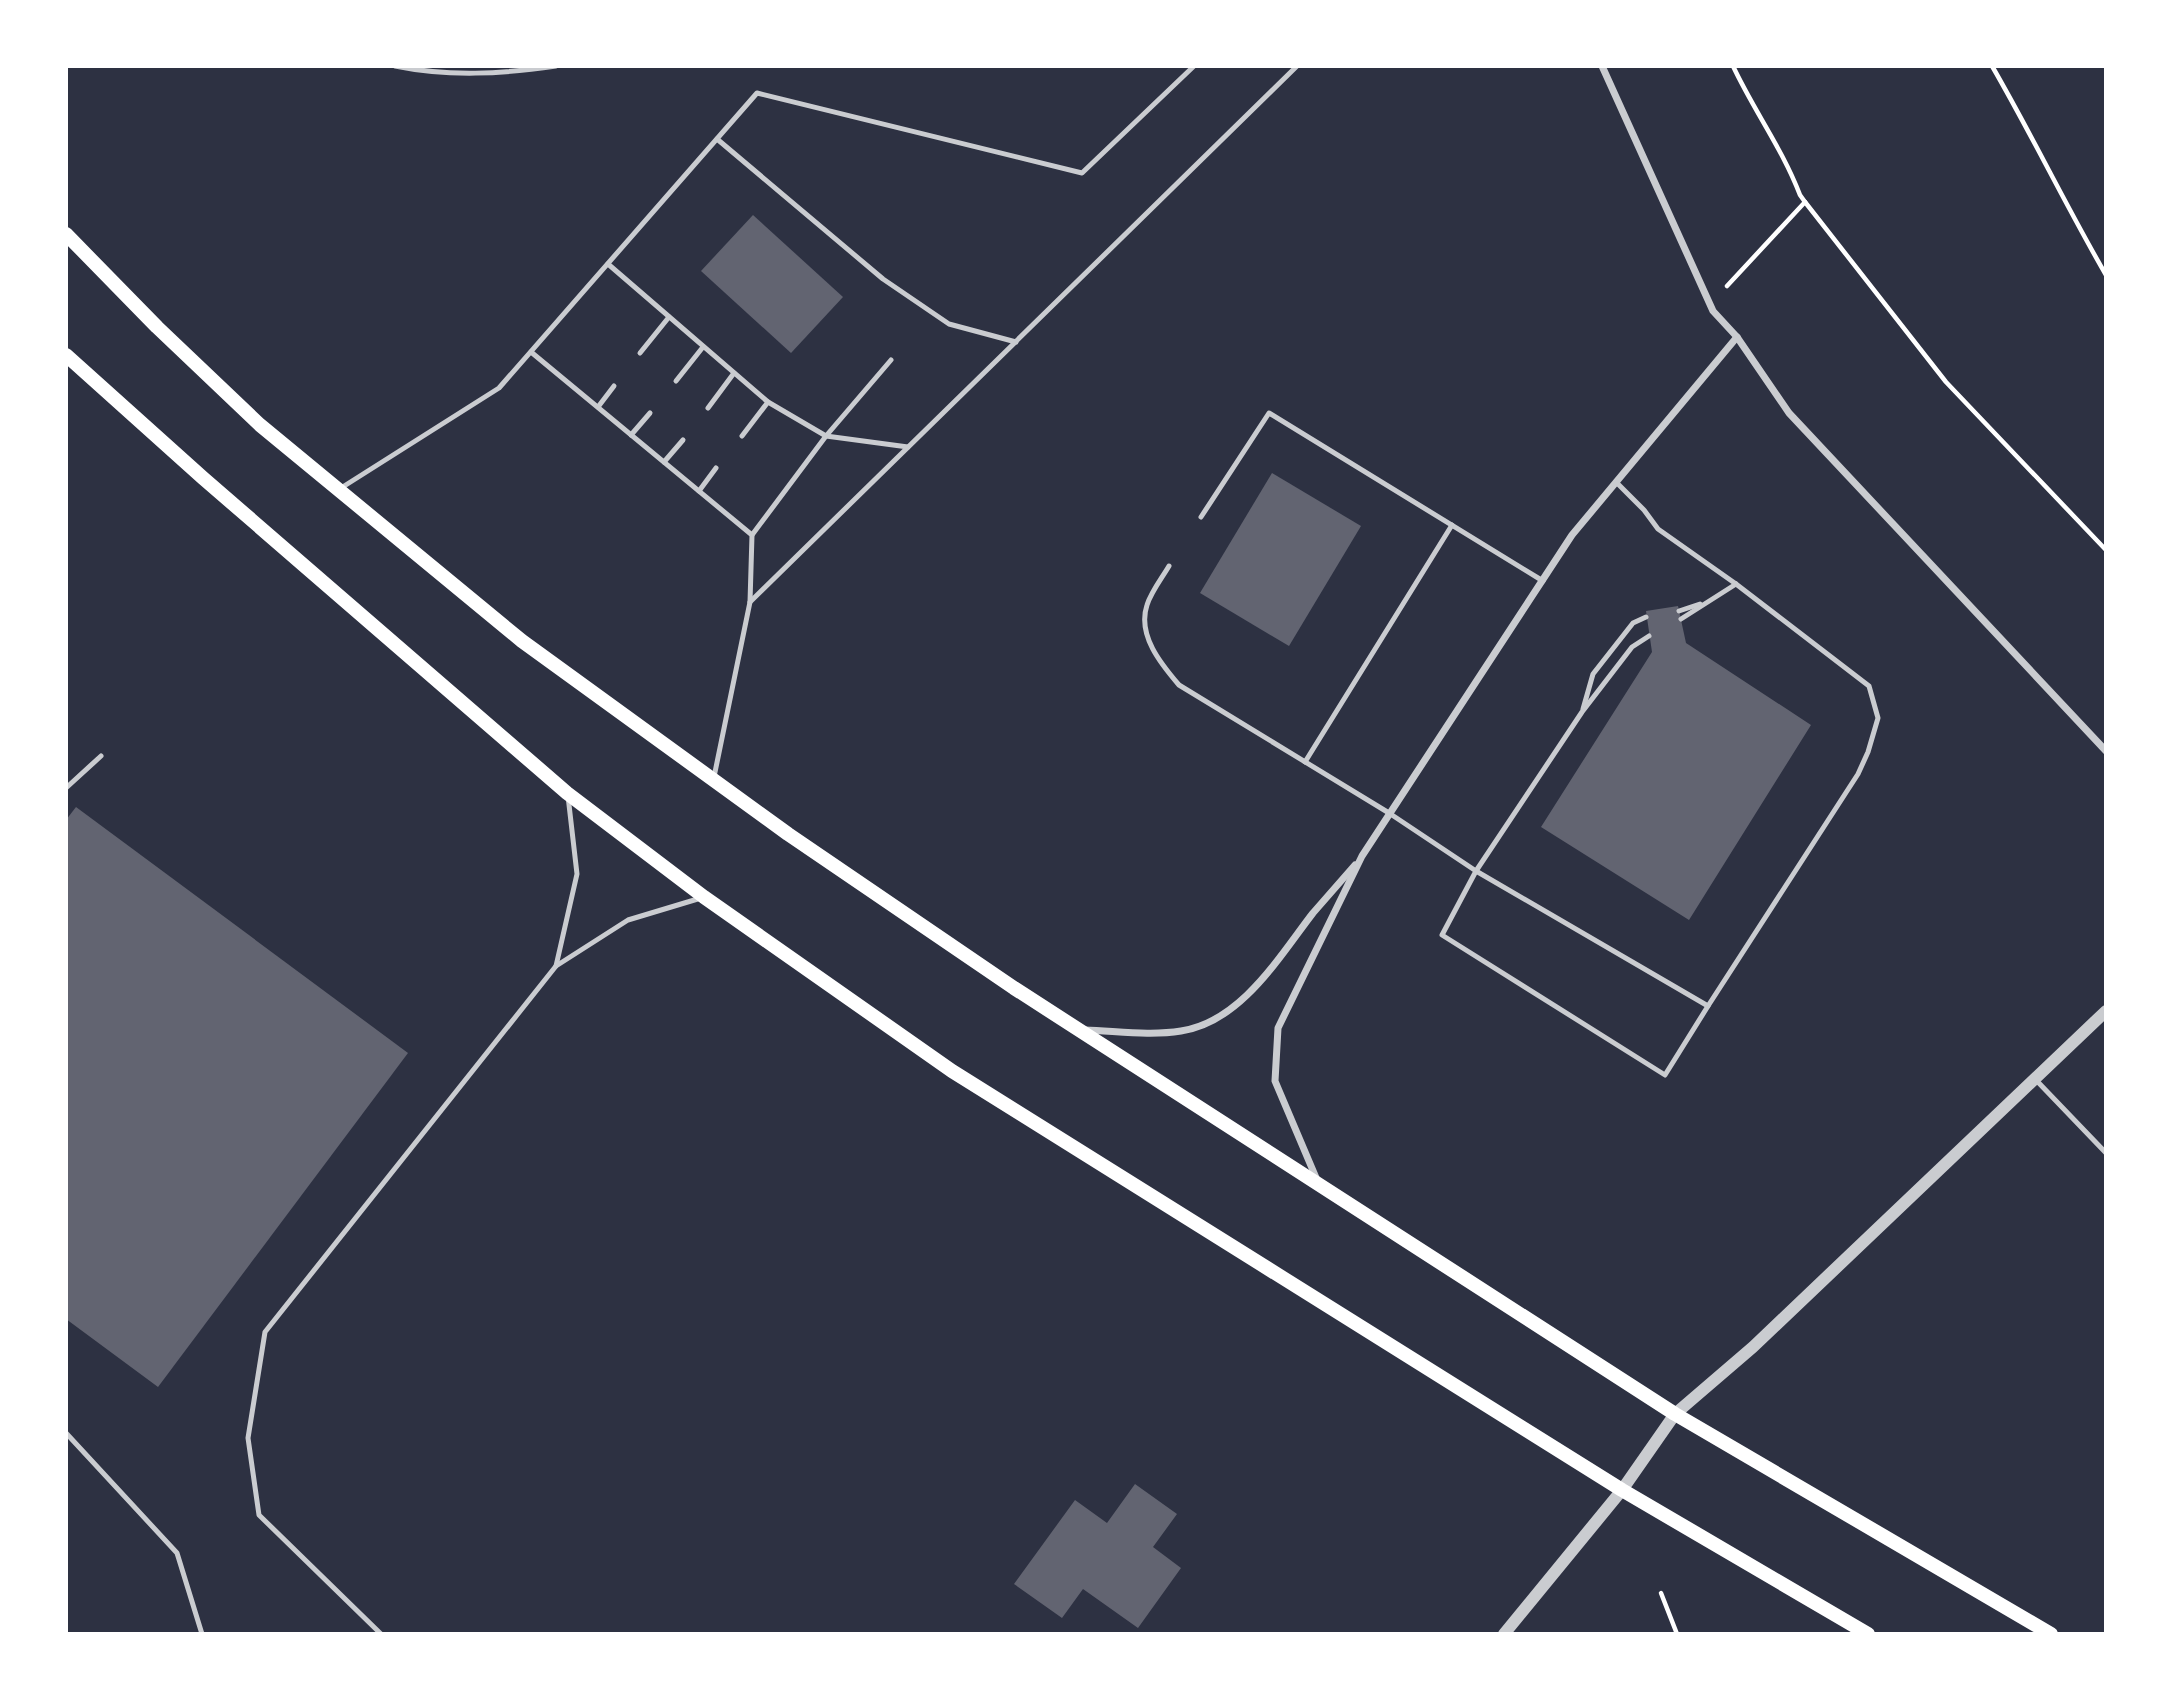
<svg xmlns="http://www.w3.org/2000/svg" width="2172" height="1700" font-family="Lato,sans-serif">
  <style>
    .building { fill: #626471 }
    .lines { fill: none; stroke-linecap: round; stroke-linejoin: round }
    .path { stroke: #fff; stroke-width: 4.5 }
    .service { stroke: #caccd0; stroke-width: 5 }
    .minor { stroke: #caccd0; stroke-width: 7 }
    .tertiary { stroke: #caccd0; stroke-width: 12 }
    .secondary { stroke: #fff; stroke-width: 14 }
  </style>
  <rect width="100%" height="100%" fill="#2d3142"/>
  <g class="building">
    <polygon points="753,215 843,297 791,353 701,271"/>
    <polygon points="1272,473 1361,526 1289,646 1200,593"/>
    <polygon points="1678,606 1686,643 1811,725 1689,920 1541,827 1652,652 1646,611"/>
    <polygon points="76,807 408,1053 158,1387 66,1319 66,820"/>
    <polygon points="1135,1484 1177,1514 1153,1547 1181,1568 1138,1628 1083,1589 1062,1618 1014,1584 1075,1500 1107,1523"/>
  </g>
  <g class="lines">
    <g class="path">
      <path d="M1733 66C1754 111 1782 148 1800 195L1805 202 1946 382 2106 550"/>
      <path d="M1992 66C2032 135 2066 206 2106 275"/>
      <polyline points="1727,286 1805,202"/>
      <polyline points="1661,1593 1677,1634"/>
    </g>
    <g class="service">
      <path d="M395 66C449 77 502 74 556 66"/>
      <polyline points="717,139 883,279 949,324 1016,342"/>
      <polyline points="608,264 768,402 826,436 908,447"/>
      <polyline points="531,352 752,535 750,602 714,777"/>
      <polyline points="640,353 669,317"/>
      <polyline points="676,381 703,347"/>
      <polyline points="598,407 614,386"/>
      <polyline points="708,408 734,373"/>
      <polyline points="631,435 650,413"/>
      <polyline points="742,436 768,402"/>
      <polyline points="664,462 683,440"/>
      <polyline points="341,488 499,388 757,93 1082,173 1194,66"/>
      <polyline points="699,491 716,468"/>
      <polyline points="1201,517 1269,413 1543,581"/>
      <polyline points="752,535 826,436 891,360"/>
      <path d="M1169 566C1162 578 1151 592 1147 605 1137 635 1161 664 1179 685L1389 813 1476 871 1708 1006 1858 774 1868 752 1878 718 1869 686 1736 584 1658 529 1644 510 1616 482"/>
      <polyline points="750,602 1297,66"/>
      <polyline points="1679,611 1700,604"/>
      <polyline points="1681,619 1736,584"/>
      <polyline points="1649,636 1632,647 1582,712 1476,871 1442,935 1665,1075 1708,1006"/>
      <polyline points="1583,709 1593,674 1633,623 1646,617"/>
      <polyline points="1305,762 1452,525"/>
      <polyline points="66,788 101,756"/>
      <polyline points="556,966 577,874 568,796"/>
      <polyline points="2035,1079 2106,1153"/>
      <polyline points="66,1433 177,1553 202,1634"/>
      <polyline points="381,1634 259,1515 248,1438 265,1332 556,966 628,920 701,898"/>
    </g>
    <g class="minor">
      <polyline points="1602,66 1713,311 1737,337 1789,413 2106,751"/>
      <path d="M1085 1030C1117 1031 1150 1036 1181 1031 1241 1022 1279 957 1313 913 1327 897 1341 881 1355 865"/>
      <polyline points="1317,1180 1275,1081 1278,1028 1362,856 1572,535 1737,337"/>
    </g>
    <polyline class="tertiary" points="1504,1634 1622,1490 1675,1414 1753,1347 2106,1011"/>
    <g class="secondary">
      <polyline points="66,234 157,327 260,425 522,641 788,834 1014,988 1675,1414 2051,1634"/>
      <polyline points="66,355 203,478 567,793 704,897 952,1071 1622,1490 1868,1634"/>
    </g>
  </g>
  <rect width="2172" height="1700" fill="none" stroke="#ffffff" stroke-width="136"/>
</svg>
